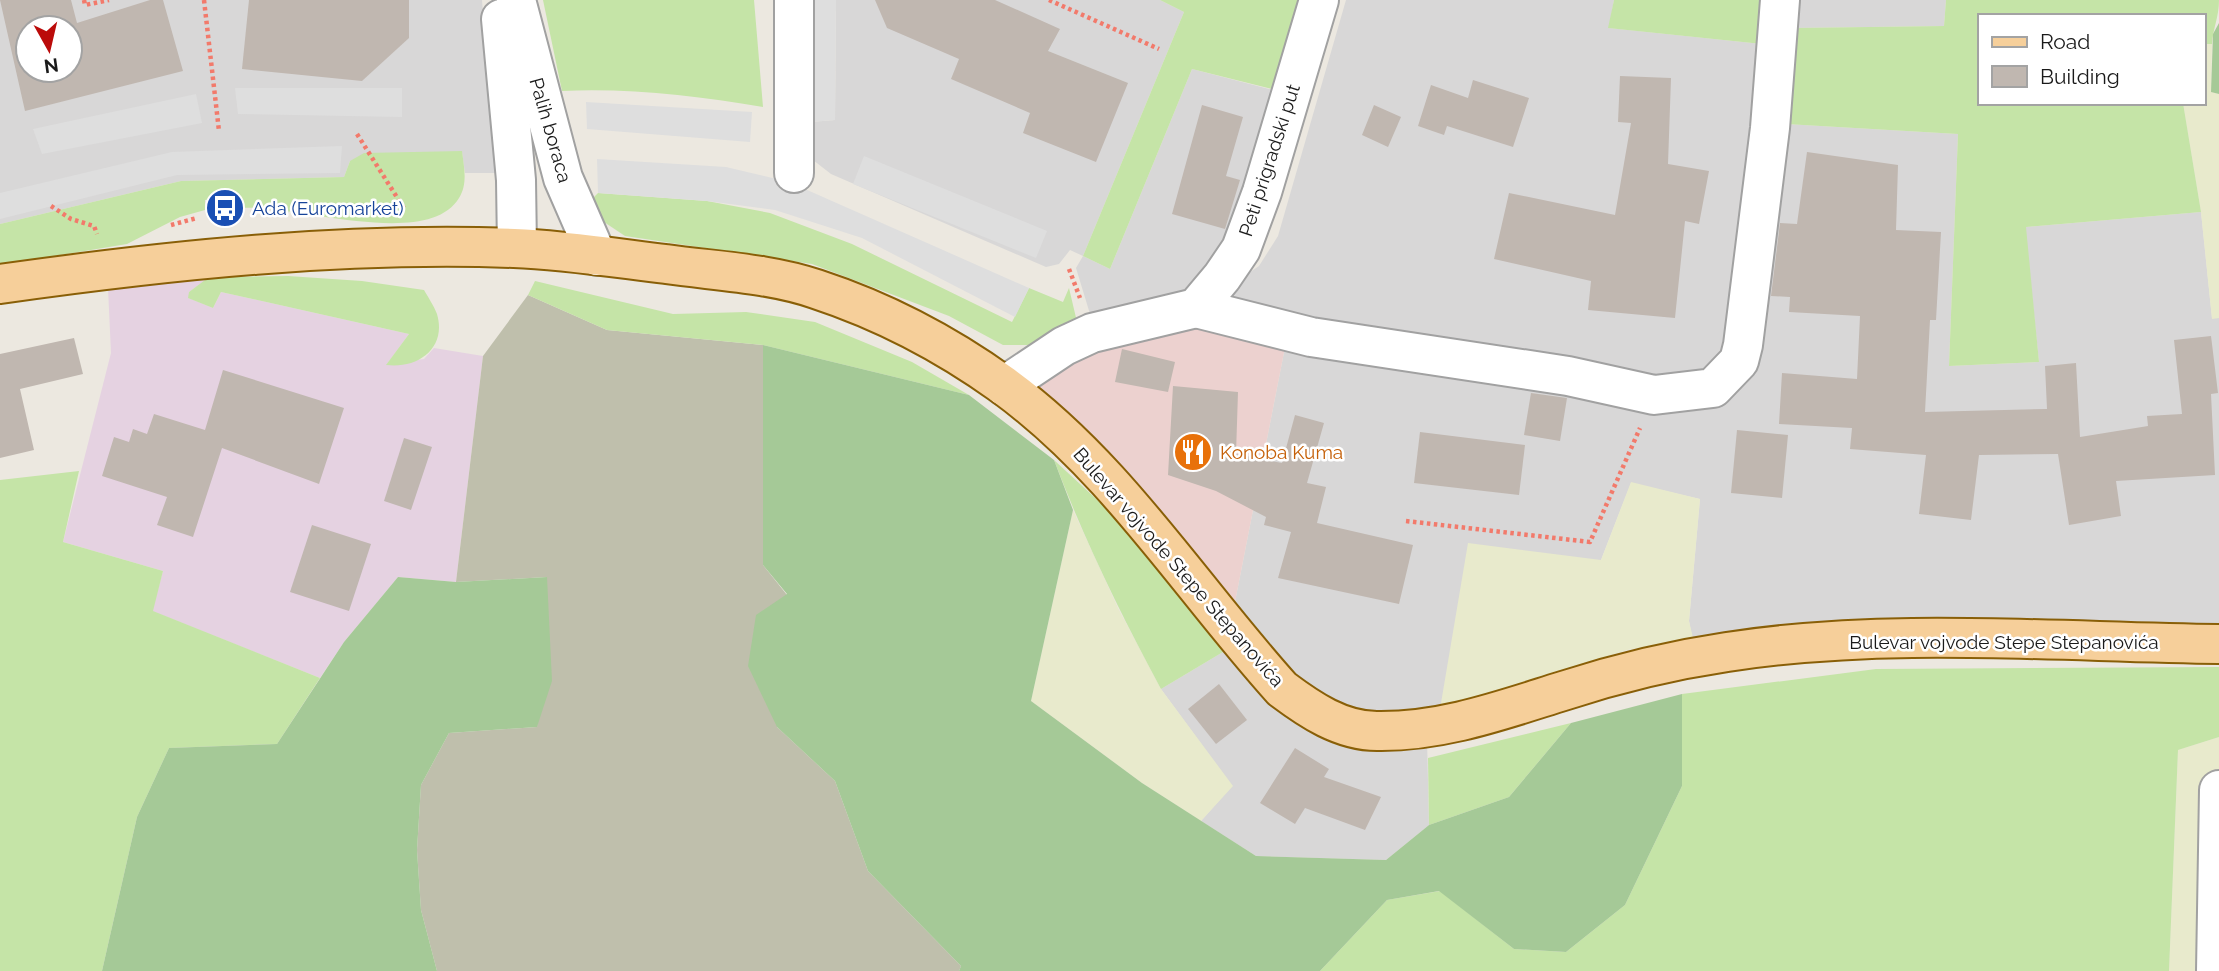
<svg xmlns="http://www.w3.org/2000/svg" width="2219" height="971" font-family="Raleway,sans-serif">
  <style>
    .residential { fill: #d8d7d7; fill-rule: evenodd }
    .commercial { fill: #ecd1cf }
    .industrial { fill: #e5d2e1 }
    .construction { fill: #bfbfac }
    .farmland { fill: #e8eacc }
    .grass { fill: #c5e4a7 }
    .forest { fill: #a5c997 }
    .parking { fill: #dedede }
    .building { fill: #c0b7b0; fill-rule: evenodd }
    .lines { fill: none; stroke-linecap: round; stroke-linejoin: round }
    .minor-casing { stroke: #a1a1a1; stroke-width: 42 }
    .major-casing { stroke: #895f07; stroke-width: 42 }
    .path { stroke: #f27a6b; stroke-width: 4.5; stroke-dasharray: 3.5 3.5; stroke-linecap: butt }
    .minor { stroke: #fff; stroke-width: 38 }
    .major { stroke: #f6cf9a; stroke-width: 38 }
    .labels { text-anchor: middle; stroke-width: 5; stroke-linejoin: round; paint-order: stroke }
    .street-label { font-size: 19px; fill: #1a1a1a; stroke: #fff }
    .transit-label { font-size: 19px; fill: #164399; stroke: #fff; text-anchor: start }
    .food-label { font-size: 19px; fill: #c56008; stroke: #fff; text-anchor: start }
  </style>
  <rect width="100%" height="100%" fill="#ece8e0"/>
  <g class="residential">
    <path d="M0 0H482L495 173H465L462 152 350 161 344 177 181 181 0 224ZM28 28H70V70H28Z"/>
    <polygon points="836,0 1160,0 1184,12 1083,256 1110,269 1192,69 1285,93 1247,215 1181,305 1090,314 1076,268 1083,256 1070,250 1059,264 1046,267 831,174 813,160 810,122 835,120"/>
    <polygon points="1346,0 1614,0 1609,28 1762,44 1730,356 1692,388 1326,334 1212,298 1259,266 1278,236"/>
    <polygon points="1796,0 1946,0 1944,26 1793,28"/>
    <polygon points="1786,124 1958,134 1949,366 2039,362 2025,227 2201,212 2212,318 2219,318 2219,634 1695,653 1689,621 1700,499 1631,483 1601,560 1440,709 1438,720 1317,705 1233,612 1287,337 1712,400"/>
    <polygon points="1228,649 1281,701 1427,738 1429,825 1386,860 1256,856 1201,821 1232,786 1161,689"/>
  </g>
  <polygon class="commercial" points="1181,323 1287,337 1233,612 1030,380 1084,343"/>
  <polygon class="industrial" points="206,280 189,292 189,298 213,308 221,292 409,334 387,364 424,359 434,348 483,356 456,582 398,577 344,642 320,678 152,611 163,571 63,542 111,353 108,288"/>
  <polygon class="construction" points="528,295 607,330 763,345 763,565 787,595 777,727 835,781 868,871 961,966 959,971 437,971 421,910 417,850 421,785 449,733 537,727 547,577 456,582 483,356"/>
  <g class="farmland">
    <polygon points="2203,44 2212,44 2211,92 2219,94 2219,318 2212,319 2201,212 2183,103 2203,103"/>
    <polygon points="1631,482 1700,499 1689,621 1693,638 1627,650 1440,709 1468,543 1601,560"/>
    <polygon points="1073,510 1118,608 1161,689 1233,786 1201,821 1142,783 1031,701"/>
    <polygon points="2219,737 2219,971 2169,971 2178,750"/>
  </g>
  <g class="grass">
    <path d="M543 0H754L763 107C696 96 631 88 562 91Z"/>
    <polygon points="1160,0 1311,0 1280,91 1192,69 1110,269 1083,256 1184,12"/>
    <polygon points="1614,0 1764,0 1762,44 1608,28"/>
    <path d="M1946 0H2219C2219 17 2213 28 2212 44H2203V16H1979V103H2183L2201 212 2026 227 2039 362 1949 366 1958 134 1786 124 1793 28 1944 26Z"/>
    <path d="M462 151C464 167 468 184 459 198 427 251 291 203 238 208L233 198 205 200V210L180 217 127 244 0 265V224L181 181 344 177 350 161 364 153Z"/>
    <polygon points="598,193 707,201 770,213 852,244 1012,322 1029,288 1063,302 1069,288 1077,322 1032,345 1003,345 949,316 812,264 625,236 601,220 590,201"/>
    <path d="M288 276 362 281 424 290C428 297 434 306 437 314 447 348 418 369 386 365L409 334 221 292 213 308 188 298 189 292 209 277Z"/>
    <polygon points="535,281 673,314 746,312 815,322 912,362 969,395 763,345 607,330 528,295"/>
    <path d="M1054 460 1145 544 1228 649 1161 689C1121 615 1084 539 1054 460Z"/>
    <polygon points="79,471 63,542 163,571 153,611 320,678 277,744 169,748 137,817 102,971 0,971 0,480"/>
    <polygon points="2219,667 2219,737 2178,750 2169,971 1320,971 1387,900 1440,891 1514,949 1566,952 1625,905 1682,786 1682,694 1876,669"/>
    <polygon points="1571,723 1509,797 1429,825 1428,758"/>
  </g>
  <g class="forest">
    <polygon points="2219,23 2219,94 2211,92 2213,34"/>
    <polygon points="763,345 969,395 1054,460 1073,510 1031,701 1142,783 1256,856 1386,860 1429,825 1509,797 1571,723 1682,694 1682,786 1625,905 1566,952 1514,949 1439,891 1387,900 1320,971 959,971 961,966 868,871 835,781 777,727 748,666 756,615 787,594 763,565"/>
    <polygon points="398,577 456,582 547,577 552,681 537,727 449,733 421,785 417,850 421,910 437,971 102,971 137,817 169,748 277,744 344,642"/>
  </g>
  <g class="parking">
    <polygon points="811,0 836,0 835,120 810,122"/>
    <polygon points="235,88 402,88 402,117 238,114"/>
    <polygon points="196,94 202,123 42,154 33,129"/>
    <polygon points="586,102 752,112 750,142 587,129"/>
    <polygon points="342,146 340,173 177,175 0,219 0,193 172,152"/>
    <polygon points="864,156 1047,231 1036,258 853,184"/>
    <polygon points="597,159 726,167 789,182 1029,288 1015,317 862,238 775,210 707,201 598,193"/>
  </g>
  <g class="building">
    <path d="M0 0H71L77 23 150 0H163L183 71 25 111ZM28 28H70V70H28Z"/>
    <polygon points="249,0 409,0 409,38 362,81 242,69"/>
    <polygon points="875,0 995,0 1060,29 1048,51 1128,83 1096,162 1023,133 1030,113 951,79 959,59 887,28"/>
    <polygon points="1620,76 1671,78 1668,164 1709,171 1699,224 1685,221 1675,318 1588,310 1591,281 1494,259 1509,193 1615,215 1631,123 1618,122"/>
    <polygon points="1473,80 1529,98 1513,147 1447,126 1444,135 1418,126 1431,85 1468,98"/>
    <polygon points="1202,105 1243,117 1226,176 1240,180 1225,229 1172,214"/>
    <polygon points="1374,105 1401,117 1388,147 1362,135"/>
    <polygon points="1807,152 1898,165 1896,230 1941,232 1936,320 1930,320 1925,412 2047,409 2045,366 2076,363 2080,437 2148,426 2147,416 2182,414 2174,340 2211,336 2218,393 2211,394 2215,475 2116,481 2121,516 2069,525 2058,454 1979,455 1971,520 1919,514 1926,455 1850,449 1852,428 1779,424 1782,373 1857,379 1860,316 1789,312 1790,297 1771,296 1780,223 1797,224"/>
    <polygon points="74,338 83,374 20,389 34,450 0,458 0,354"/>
    <polygon points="1122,349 1175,362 1168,392 1115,382"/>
    <polygon points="223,370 344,408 319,484 222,448 193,537 157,525 167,497 102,476 114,437 129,442 133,429 147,434 154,414 205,430"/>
    <polygon points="1173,386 1238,392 1236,454 1282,463 1295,415 1324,423 1307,483 1326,487 1317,523 1413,545 1399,604 1278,578 1291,532 1264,525 1266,517 1216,491 1168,475"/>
    <polygon points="1531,393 1567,398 1560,441 1524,435"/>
    <polygon points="1737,430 1788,435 1782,498 1731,493"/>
    <polygon points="1420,432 1525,445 1519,495 1414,483"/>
    <polygon points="404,438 432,447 411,510 384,501"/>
    <polygon points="312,525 371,544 349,611 290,592"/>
    <polygon points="1219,684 1247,720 1216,744 1188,709"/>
    <polygon points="1295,748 1329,769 1324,777 1381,797 1365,830 1305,808 1295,824 1260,803"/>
  </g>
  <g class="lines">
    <defs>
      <g id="minor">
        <polyline points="516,0 563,178 597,256"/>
        <polyline points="794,0 794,173"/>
        <polyline points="501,19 516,180 517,248"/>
        <polyline points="1196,308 1311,337 1568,376 1654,395 1713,388 1739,361 1743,345 1770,128 1780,0"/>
        <polyline points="1004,386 1064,346 1092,333 1196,308 1222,277 1241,249 1262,192 1319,0"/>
        <polyline points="2216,971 2219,790"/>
      </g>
      <path id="major" d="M0 284C170 260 342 242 514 248 565 250 616 258 666 264 715 271 769 273 816 289 883 311 946 344 1003 385 1116 467 1190 587 1282 689 1310 710 1341 731 1377 731 1442 732 1502 710 1563 691 1615 674 1673 660 1727 652 1889 627 2056 642 2219 644"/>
    </defs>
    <use href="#minor" class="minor-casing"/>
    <use href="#major" class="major-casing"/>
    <g class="path">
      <polyline points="84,0 85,5 109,0"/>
      <polyline points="204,0 219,131"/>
      <polyline points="1049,0 1159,49"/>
      <polyline points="357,134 405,210"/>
      <polyline points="51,206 71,219 94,226 97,234"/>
      <polyline points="171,225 197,218"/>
      <polyline points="1069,269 1080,298"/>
      <polyline points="1406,521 1590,542 1640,428"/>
    </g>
    <use href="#minor" class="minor"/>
    <use href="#major" class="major"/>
  </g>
  <defs>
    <symbol id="bus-disc" viewBox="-11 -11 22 22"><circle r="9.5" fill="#1a4fb4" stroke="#fff"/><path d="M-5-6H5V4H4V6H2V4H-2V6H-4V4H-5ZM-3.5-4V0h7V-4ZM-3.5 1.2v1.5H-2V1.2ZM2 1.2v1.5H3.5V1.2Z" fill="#fff"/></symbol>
    <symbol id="restaurant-disc" viewBox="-11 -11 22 22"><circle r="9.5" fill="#e8710a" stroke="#fff"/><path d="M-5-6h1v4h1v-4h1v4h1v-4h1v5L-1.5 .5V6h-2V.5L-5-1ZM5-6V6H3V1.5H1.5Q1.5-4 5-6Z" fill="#fff"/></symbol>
  </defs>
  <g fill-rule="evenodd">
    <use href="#bus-disc" x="203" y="186" width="44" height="44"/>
    <use href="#restaurant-disc" x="1171" y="430" width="44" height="44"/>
  </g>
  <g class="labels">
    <g class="street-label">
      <text transform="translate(551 130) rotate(74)" y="7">Palih boraca</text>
      <text transform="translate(1269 160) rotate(-72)" y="7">Peti prigradski put</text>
      <text transform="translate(1179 567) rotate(49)" y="7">Bulevar vojvode Stepe Stepanovića</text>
      <text x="2004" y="649">Bulevar vojvode Stepe Stepanovića</text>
    </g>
    <g class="transit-label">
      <text x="252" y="215">Ada (Euromarket)</text>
    </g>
    <g class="food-label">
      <text x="1220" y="459">Konoba Kuma</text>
    </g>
  </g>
  <rect x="1978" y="14" width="228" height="91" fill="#ffffff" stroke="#a3a3a3" stroke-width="2"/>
  <rect x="1992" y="37" width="35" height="10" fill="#f6cf9a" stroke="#a3a3a3" stroke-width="2"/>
  <text x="2040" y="49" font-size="21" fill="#1a1a1a">Road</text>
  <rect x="1992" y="66" width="35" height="21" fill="#c0b7b0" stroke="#a3a3a3" stroke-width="2"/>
  <text x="2040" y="84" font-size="21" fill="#1a1a1a">Building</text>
  <g transform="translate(49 49) rotate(172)"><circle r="33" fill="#ffffff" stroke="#a3a3a3" stroke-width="2"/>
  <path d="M0-5L12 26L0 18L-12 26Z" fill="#bb0b0a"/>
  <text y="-10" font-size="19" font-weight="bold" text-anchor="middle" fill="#1a1a1a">N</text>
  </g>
</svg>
